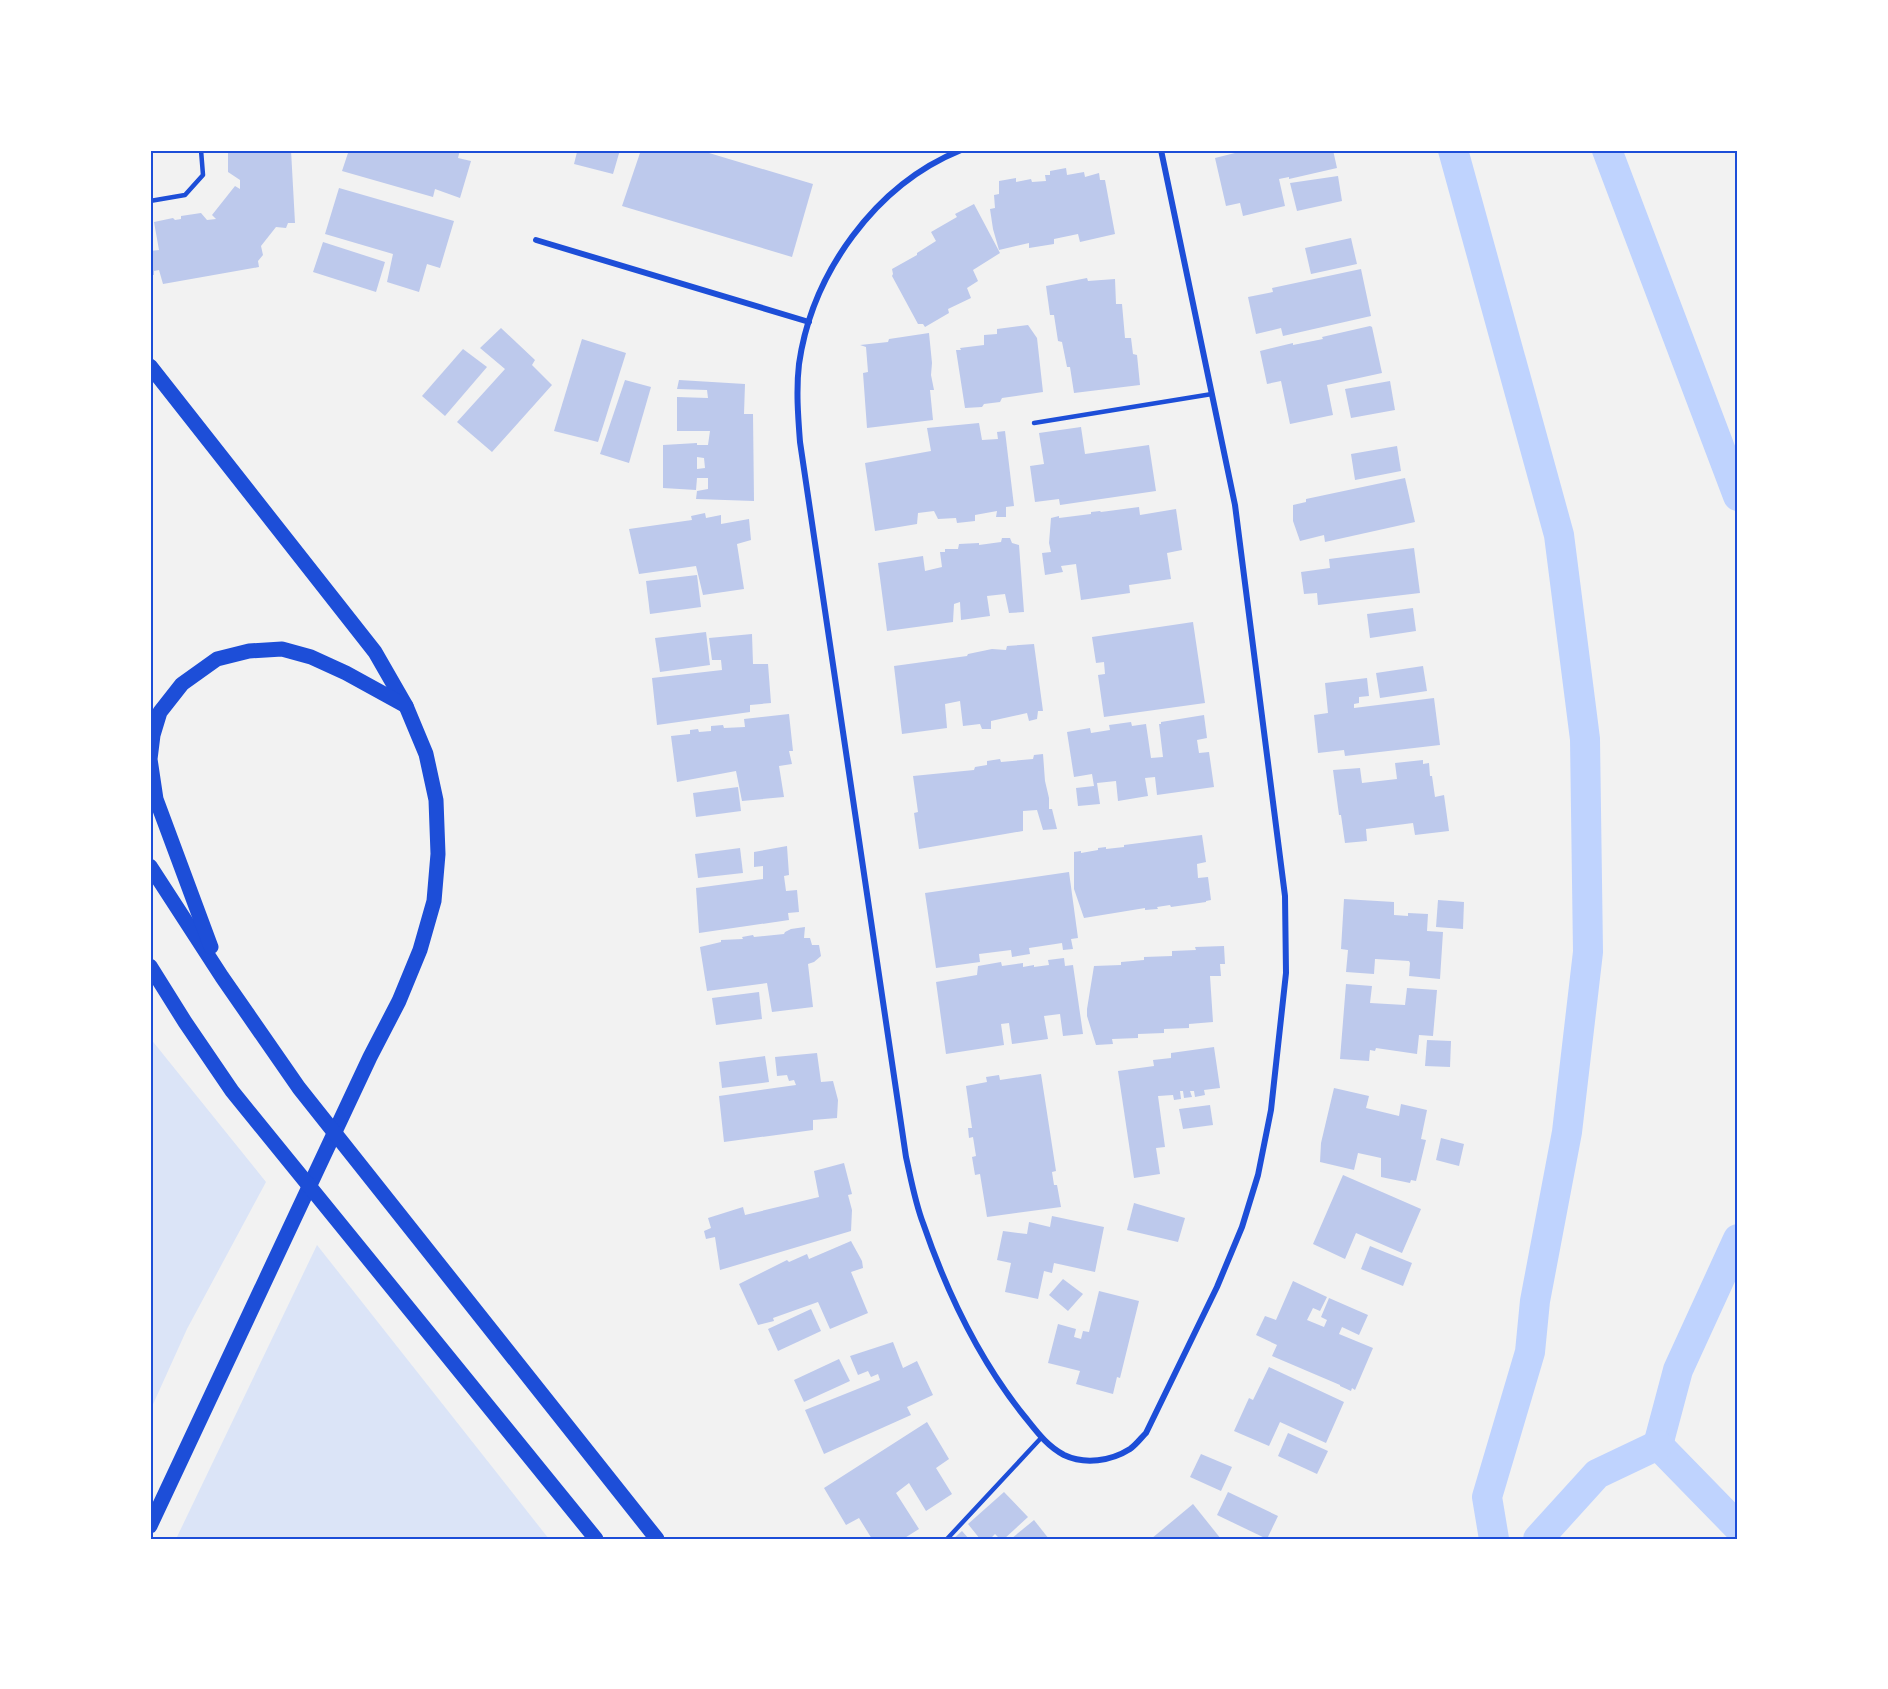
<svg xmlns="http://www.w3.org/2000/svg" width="1888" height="1689" font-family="'Fira Sans Condensed',sans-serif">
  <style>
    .green { fill: #dbe4f7 }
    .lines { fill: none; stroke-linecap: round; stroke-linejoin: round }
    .canal { stroke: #bfd3fe; stroke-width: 30 }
    .building { fill: #bdc9ec; fill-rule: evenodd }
    .service { stroke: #1d4ed8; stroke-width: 4.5 }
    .minor { stroke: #1d4ed8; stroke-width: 6 }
    .primary { stroke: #1d4ed8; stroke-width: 15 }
    .neatline { fill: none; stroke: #1d4ed8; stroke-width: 2 }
  </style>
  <rect width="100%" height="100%" fill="#f2f2f2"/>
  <g class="green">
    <polygon points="150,1038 266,1182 187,1329 150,1411"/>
    <polygon points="317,1245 549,1539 176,1539"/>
  </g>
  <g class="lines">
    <g class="canal">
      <polyline points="1453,150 1559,535 1585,739 1588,952 1567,1132 1535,1301 1530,1352 1487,1497 1494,1539"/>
      <polyline points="1607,150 1738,496"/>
      <polyline points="1658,1445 1678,1370 1738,1239"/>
      <polyline points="1658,1445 1738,1527"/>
      <polyline points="1538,1539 1597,1474 1658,1445"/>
    </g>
  </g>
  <g class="building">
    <polygon points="228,150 291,150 295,223 288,223 286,228 276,227 261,246 263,255 258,261 259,267 163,284 159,270 154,271 154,275 150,275 150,251 159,250 154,222 173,218 175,220 181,219 181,216 201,213 207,220 216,219 212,215 235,186 240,189 240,180 228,172"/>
    <polygon points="349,150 460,150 458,158 471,161 460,198 435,189 433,197 342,171"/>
    <polygon points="620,150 613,174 574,164 577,152 571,151"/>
    <polygon points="641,150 699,150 813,184 792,257 622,206"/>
    <polygon points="1239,150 1333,150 1337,168 1289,179 1289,177 1279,179 1285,206 1243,216 1240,203 1226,206 1215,158 1239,152"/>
    <polygon points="1066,168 1067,175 1084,172 1085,177 1099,173 1100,180 1105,180 1115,234 1080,242 1078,234 1054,239 1054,244 1029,248 1029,243 999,250 993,229 990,209 995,208 994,195 999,194 999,181 1016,178 1016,182 1031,179 1032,182 1046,181 1045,175 1050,175 1050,171"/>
    <polygon points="1338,176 1342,201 1297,211 1290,183"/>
    <polygon points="339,188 454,221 440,268 427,264 419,292 387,282 393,254 325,234"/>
    <polygon points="974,204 1000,253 973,270 978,281 967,288 971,298 948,309 949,313 925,327 923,324 918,324 892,276 893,274 892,269 917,255 917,253 936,241 931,232 957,217 955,214"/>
    <polygon points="1351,238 1357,264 1311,274 1305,248"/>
    <polygon points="323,242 385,262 376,292 313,272"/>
    <polygon points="1361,269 1371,316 1283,336 1281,328 1256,334 1248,297 1273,292 1272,288"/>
    <polygon points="1087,278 1088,281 1115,279 1116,304 1122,304 1125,338 1131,338 1133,354 1137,355 1140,385 1074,393 1070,367 1067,367 1062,342 1058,341 1054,315 1050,315 1046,286"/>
    <polygon points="1028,325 1037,338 1043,392 1002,398 1000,402 984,404 982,407 965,408 956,350 961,350 960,348 984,345 984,335 997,334 997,329"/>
    <polygon points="1370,326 1372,327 1382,373 1327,385 1333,415 1290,424 1281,381 1267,384 1260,351 1293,343 1293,345 1323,339 1322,337"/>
    <polygon points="501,328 535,360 532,365 552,385 492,452 457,422 505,369 480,348"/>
    <polygon points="929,333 932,363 931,375 934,390 930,390 933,420 867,428 863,373 868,372 866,347 860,345 888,342 889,339"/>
    <polygon points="582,339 626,353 598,442 554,431"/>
    <polygon points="463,349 487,367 445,416 422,396"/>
    <polygon points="625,380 651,387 629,463 600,454"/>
    <path d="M679 380 745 384 744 414H753L754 501 696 499 697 491 708 489V478H697L696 490 663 488V445L697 443V445H708L710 431H677V397L708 398 707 390 677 389ZM697 457 704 458 705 468 697 469Z"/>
    <polygon points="1390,381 1395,410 1351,418 1345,389"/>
    <polygon points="979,423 982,440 998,439 997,432 1005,431 1014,506 1006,507 1006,517 996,517 997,511 975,515 975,521 957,523 956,518 938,519 934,511 918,513 917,524 875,531 865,463 931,451 927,428"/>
    <polygon points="1081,427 1085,454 1149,445 1156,491 1060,505 1059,499 1035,502 1030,466 1044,464 1039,433"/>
    <polygon points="1397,446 1401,471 1355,480 1351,454"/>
    <polygon points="1405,478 1415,522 1325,542 1324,535 1300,541 1293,521 1293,505 1306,502 1306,499"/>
    <polygon points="1139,507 1140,515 1176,509 1182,550 1167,553 1171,579 1129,585 1130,593 1081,600 1076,564 1061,566 1063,572 1045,575 1042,553 1051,552 1049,543 1051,518 1059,516 1059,518 1091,514 1091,512 1100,511 1101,512"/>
    <polygon points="705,513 706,518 721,515 721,524 749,519 751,540 737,544 744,589 703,595 696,566 639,574 629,529 692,520 691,516"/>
    <polygon points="1002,538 1010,538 1012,543 1019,545 1024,612 1009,613 1005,594 987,596 990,616 961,620 960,602 954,604 953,622 887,631 878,563 923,556 925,571 942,567 940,552 945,552 945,549 958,549 959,544 979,543 979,545 1001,542"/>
    <polygon points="1414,548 1420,593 1318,605 1317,593 1304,594 1301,572 1330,568 1329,559"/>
    <polygon points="697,575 701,607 650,614 646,581"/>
    <polygon points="1413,608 1416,631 1370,638 1367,614"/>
    <polygon points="1193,622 1205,703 1104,717 1098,675 1105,674 1104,662 1096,663 1092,637"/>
    <polygon points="706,632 710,665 660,672 655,638"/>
    <polygon points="752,634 753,664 768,664 771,703 750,705 750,712 657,725 652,678 722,670 721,660 712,660 709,638"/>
    <polygon points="1034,644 1043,711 1038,711 1037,719 1029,721 1027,713 991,721 991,729 982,729 980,724 963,726 960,701 945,704 947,728 902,734 894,666 967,656 968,654 992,649 1006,650 1007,646"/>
    <polygon points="1423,666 1427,691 1380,698 1376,673"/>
    <polygon points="1367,678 1369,696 1359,697 1359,703 1354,704 1354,708 1434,698 1440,745 1345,756 1344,750 1318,753 1314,715 1328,713 1325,683"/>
    <polygon points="789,714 793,751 789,751 792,764 779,766 784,797 742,801 736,771 677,782 671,736 690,734 690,730 698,729 699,732 711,731 711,726 723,725 724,728 745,727 744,719"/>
    <polygon points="1204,715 1207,738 1197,740 1199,753 1209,752 1214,787 1157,795 1155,777 1145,778 1148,796 1118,801 1116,781 1097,783 1100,804 1078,806 1076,788 1094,786 1092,774 1074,777 1067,732 1090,728 1091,733 1110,730 1109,725 1131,722 1132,726 1146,724 1151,758 1163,757 1159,724 1161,724 1161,722"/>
    <polygon points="1043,754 1045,781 1049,798 1049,809 1052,809 1057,829 1043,830 1037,810 1023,811 1023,831 919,849 914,813 918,812 913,776 974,770 975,767 987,765 987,761 1000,759 1001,762 1033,759 1034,755"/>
    <polygon points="1423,760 1423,764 1429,763 1430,776 1432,776 1435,797 1444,795 1449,831 1415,835 1413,823 1366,829 1367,841 1345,843 1341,815 1339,815 1333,770 1360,768 1362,783 1397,779 1395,763"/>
    <polygon points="738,787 741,811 696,817 693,793"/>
    <polygon points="1202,835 1206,862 1197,864 1198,878 1208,877 1211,900 1206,901 1206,902 1171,907 1170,905 1157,907 1158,909 1145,910 1145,908 1084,918 1074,889 1074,852 1081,851 1081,853 1098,850 1098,848 1106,847 1106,849 1124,847 1124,845"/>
    <polygon points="787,846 789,875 784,876 786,891 797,890 799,912 788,913 789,920 699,933 696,888 763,879 763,866 754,867 754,852"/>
    <polygon points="740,848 743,873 698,878 695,854"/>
    <polygon points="1069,872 1078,938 1071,939 1073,949 1063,950 1062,943 1029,948 1030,954 1012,957 1011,950 979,954 980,962 936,968 925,893"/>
    <polygon points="1344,899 1394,902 1394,915 1408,916 1408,913 1428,914 1427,931 1443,932 1440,979 1409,976 1410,963 1409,961 1375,959 1374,974 1346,972 1348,950 1341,949"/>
    <polygon points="1438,900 1464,902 1463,929 1436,927"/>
    <polygon points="805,927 804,938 810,938 812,945 819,945 821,956 814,962 808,964 813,1007 772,1012 767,983 707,991 700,947 721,942 721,940 743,939 742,937 753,935 754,937 784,934 785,932 791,929"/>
    <polygon points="1224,946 1225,964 1220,964 1221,976 1210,976 1213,1022 1189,1024 1189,1028 1164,1029 1164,1033 1138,1034 1138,1038 1112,1039 1113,1044 1096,1045 1087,1016 1087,1009 1094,966 1121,965 1121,962 1144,960 1144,957 1172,956 1172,951 1196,950 1195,947"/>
    <polygon points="1064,958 1065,966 1073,965 1083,1034 1063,1036 1060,1014 1044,1016 1048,1039 1012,1044 1009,1023 1001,1024 1004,1045 946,1054 936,982 977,975 978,966 1001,962 1002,966 1023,963 1023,967 1034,965 1034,967 1049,965 1048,960"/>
    <polygon points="1346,984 1372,986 1370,1003 1405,1005 1407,988 1437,990 1433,1036 1419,1035 1417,1054 1376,1048 1375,1051 1370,1050 1369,1061 1340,1059"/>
    <polygon points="759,992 762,1019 716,1025 712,998"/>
    <polygon points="1427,1040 1451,1041 1450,1067 1425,1066"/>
    <polygon points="1214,1047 1220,1088 1204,1090 1205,1095 1195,1097 1194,1091 1190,1091 1192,1097 1184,1098 1183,1091 1180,1091 1181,1099 1174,1100 1173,1095 1158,1096 1165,1147 1156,1148 1160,1174 1134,1178 1118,1071 1154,1066 1153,1060 1171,1058 1171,1053"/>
    <polygon points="817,1053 821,1082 833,1081 838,1100 837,1118 813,1120 813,1130 724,1142 719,1096 796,1085 794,1080 789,1081 787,1075 777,1076 775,1057"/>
    <polygon points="765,1056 769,1082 722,1088 719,1062"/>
    <polygon points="1041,1074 1056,1171 1052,1172 1054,1185 1057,1185 1061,1207 987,1217 980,1174 975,1175 972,1157 976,1156 973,1137 969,1138 968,1128 972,1128 966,1086 987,1082 986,1077 999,1075 1000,1080"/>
    <polygon points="1334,1088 1369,1096 1366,1108 1399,1116 1401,1104 1427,1110 1421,1139 1426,1140 1416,1181 1411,1180 1410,1183 1381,1177 1381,1158 1358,1153 1354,1170 1320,1162 1321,1143"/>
    <polygon points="1210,1105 1213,1125 1183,1129 1179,1109"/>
    <polygon points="1441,1138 1464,1144 1459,1166 1436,1160"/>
    <polygon points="844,1163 852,1194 848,1195 852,1210 851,1231 720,1270 715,1237 706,1239 704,1231 711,1228 708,1218 743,1207 745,1215 819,1197 814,1171"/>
    <polygon points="1343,1175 1421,1209 1402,1253 1356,1233 1345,1259 1313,1244"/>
    <polygon points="1134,1203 1185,1218 1178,1242 1127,1230"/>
    <polygon points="1052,1216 1104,1227 1095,1272 1054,1263 1052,1273 1044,1271 1038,1299 1005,1292 1011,1263 997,1260 1003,1231 1027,1234 1029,1222 1050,1227"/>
    <polygon points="851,1241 862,1261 863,1268 851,1272 868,1313 830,1329 818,1302 773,1318 774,1321 758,1325 739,1284 787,1260 789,1262 807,1254 809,1259"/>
    <polygon points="1370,1246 1412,1263 1403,1286 1361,1269"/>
    <polygon points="1063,1279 1083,1294 1068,1311 1049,1295"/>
    <polygon points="1293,1281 1327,1297 1320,1311 1313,1308 1307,1320 1324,1327 1327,1320 1321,1317 1329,1298 1368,1315 1359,1335 1342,1327 1339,1334 1373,1348 1355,1390 1352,1388 1351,1391 1340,1386 1340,1385 1272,1356 1277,1345 1256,1335 1265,1316 1276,1320"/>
    <polygon points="1099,1291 1139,1301 1120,1378 1117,1377 1113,1394 1076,1384 1080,1371 1048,1363 1058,1324 1076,1329 1074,1337 1081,1339 1083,1331 1089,1332"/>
    <polygon points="811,1309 821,1331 778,1351 768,1329"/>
    <polygon points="893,1342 903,1368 917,1361 933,1395 907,1407 911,1415 824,1454 805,1410 880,1380 878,1374 871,1377 868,1371 858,1375 850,1356"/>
    <polygon points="839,1359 850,1381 804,1402 794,1380"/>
    <polygon points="1269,1367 1344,1402 1326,1443 1280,1422 1269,1446 1234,1431 1249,1398 1253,1400"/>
    <polygon points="927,1422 949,1459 936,1468 952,1494 926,1511 909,1483 896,1493 919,1529 903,1539 872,1539 859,1518 846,1525 824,1488"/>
    <polygon points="1288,1433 1328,1451 1317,1474 1278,1456"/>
    <polygon points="1201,1454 1232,1467 1221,1491 1190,1477"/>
    <polygon points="1004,1492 1028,1517 1004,1539 1000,1539 995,1534 990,1539 980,1539 968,1524"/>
    <polygon points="1228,1492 1278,1516 1267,1539 1217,1515"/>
    <polygon points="1193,1504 1221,1539 1151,1539"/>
    <polygon points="1034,1520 1049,1539 1011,1539"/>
    <polygon points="962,1531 969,1539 953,1539"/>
  </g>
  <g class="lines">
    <g class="service">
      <polyline points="150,201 185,195 203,175 201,150"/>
      <polyline points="1034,423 1212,394"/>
      <polyline points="947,1539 1041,1438"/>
    </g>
    <g class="minor">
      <path d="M961 150C875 185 812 273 799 364 796 390 798 416 800 442L906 1157C911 1179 915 1202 923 1223 947 1293 979 1360 1025 1417 1037 1432 1047 1446 1064 1455 1085 1465 1111 1461 1130 1449 1136 1445 1141 1438 1146 1433L1217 1287 1242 1227 1258 1175 1271 1110 1286 973 1285 896 1235 505 1161 150"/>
      <polyline points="536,240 809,322"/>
    </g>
    <g class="primary">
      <polyline points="150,366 375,652 406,706 426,754 436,800 438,854 434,901 420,950 399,1001 370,1057 150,1526"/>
      <polyline points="150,866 222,977 299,1088 657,1539"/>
      <polyline points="211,947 156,799 150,759 153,735 160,712 182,684 217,659 249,651 282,649 311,657 346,673 406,706"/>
      <polyline points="150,966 185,1022 232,1091 596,1539"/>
    </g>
  </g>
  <rect width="1888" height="1689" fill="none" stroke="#ffffff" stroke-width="303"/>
  <rect x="152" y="152" width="1584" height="1386" class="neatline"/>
</svg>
